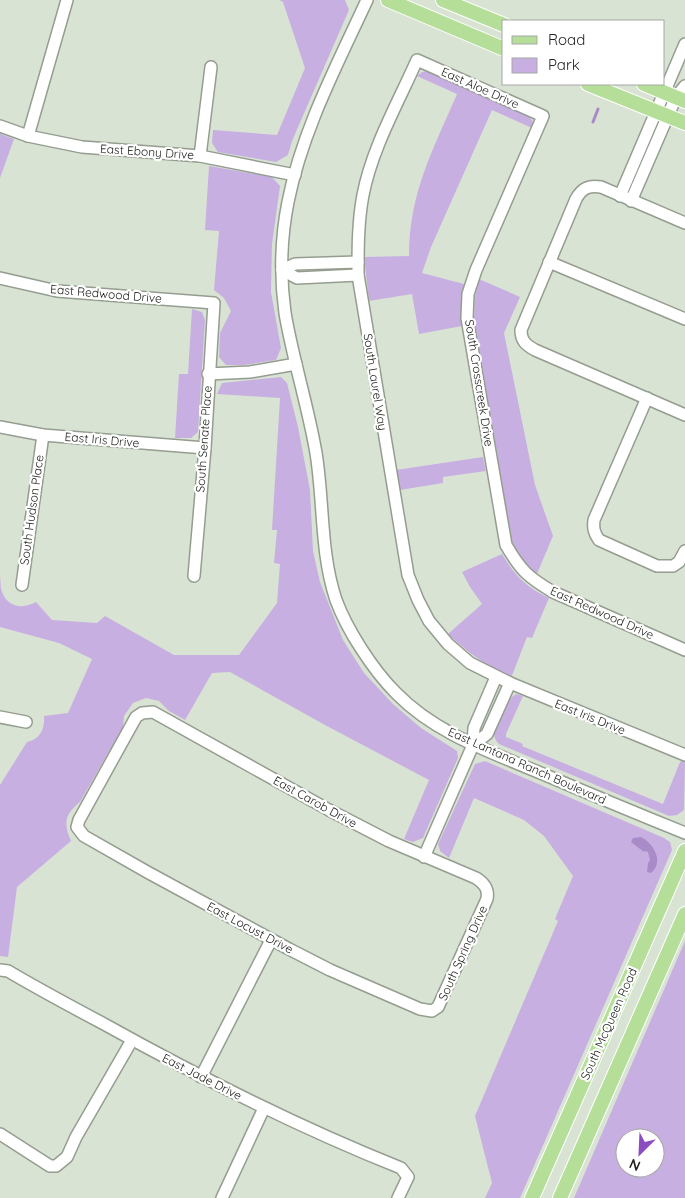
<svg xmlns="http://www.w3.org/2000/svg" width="685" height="1198" font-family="Quicksand,sans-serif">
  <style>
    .green { fill: #c8afe2; fill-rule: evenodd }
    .water { fill: #a98bc7 }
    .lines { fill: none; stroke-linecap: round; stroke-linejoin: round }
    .stream { stroke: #a98bc7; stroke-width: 3 }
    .minor-casing { stroke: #949d8f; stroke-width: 14 }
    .major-casing { stroke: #fff; stroke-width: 16 }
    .minor { stroke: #fff; stroke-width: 11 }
    .major { stroke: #b5df99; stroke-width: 14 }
    .labels { text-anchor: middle; stroke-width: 4.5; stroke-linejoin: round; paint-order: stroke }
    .street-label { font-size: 12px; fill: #20231e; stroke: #fff }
  </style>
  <rect width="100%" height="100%" fill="#d9e3d4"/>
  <g class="green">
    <polygon points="279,0 345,0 349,10 292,141 288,155 276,162 218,152 212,143 213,130 277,135 305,68 283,2"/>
    <path d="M428 71 529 116 533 122 532 128 492 110 431 247 422 273 464 284 461 308 462 326 419 334 412 294 369 301 364 257 409 256C409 193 433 150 457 94L417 76 422 72Z"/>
    <polygon points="0,134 14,139 0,178"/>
    <polygon points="209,166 272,177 280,186 272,244 271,292 281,348 276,360 244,365 226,365 219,357 220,333 231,311 224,298 214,290 219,231 205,230"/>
    <polygon points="479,279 520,297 504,333 535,485 553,536 536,576 521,561 512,541 474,319 475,297"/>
    <polygon points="192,309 202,312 205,320 198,432 191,438 175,438 179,374 188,374"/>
    <path d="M281 377 287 383 298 427 310 490 313 551 320 582 343 640 364 673 393 704 421 728 457 751 458 758 423 838 413 842 404 839 429 780 325 725 230 672 212 673 185 720 169 711 159 701 146 698 133 703 124 716 123 727 80 802C65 814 63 823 71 841L17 887 8 957 0 956V785L27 742C40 739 45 729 44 716L68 713 92 659 59 643 0 627V577C1 581 0 587 2 592 8 608 23 609 36 602L52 620 97 623 105 616 174 655H239L277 603 280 564 274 563 277 530H272L280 398 217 394 222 383Z"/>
    <polygon points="483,457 486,471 443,477 443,483 400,490 396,470"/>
    <path d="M502 554C515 576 526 587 549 598L532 638 527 637 511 678C487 666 467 652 448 634L482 604 470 587 462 572Z"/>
    <path d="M516 694 523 696 506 734V737L523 744 522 746 663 804 680 762 685 760 684 810 677 815 669 816 499 744C496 741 494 738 494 733 494 724 508 698 516 694Z"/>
    <polygon points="485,761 664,838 670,842 672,850 520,1198 485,1198 492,1183 475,1116 558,921 555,919 573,876 544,836 524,820 474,798 449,858 440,851 438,844 475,764"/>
    <path d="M685 941V1198H574ZM625 1138H655V1168H625Z"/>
  </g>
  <path class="water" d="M641 837C653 843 665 862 651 873L647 872 648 863 650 860 648 852 645 851 644 852 631 842 633 838Z"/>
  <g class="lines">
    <polyline class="stream" points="593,122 598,109"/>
    <defs>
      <g id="minor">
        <path d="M367 0C337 65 302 131 288 202 281 237 280 277 285 313 293 360 308 406 316 453 324 502 320 552 336 600 347 630 373 670 396 693 436 734 491 752 543 774 590 794 638 814 685 833"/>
        <polyline points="0,126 28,136 82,147 200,156 295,175"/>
        <polyline points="28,136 67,0"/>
        <polyline points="200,156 211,67"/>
        <polyline points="620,196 685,44"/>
        <polyline points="631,201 676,97 685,86"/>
        <path d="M685 223 601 187C589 185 582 188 576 199L521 330C521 341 526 345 535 350L685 415"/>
        <polyline points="549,262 685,319"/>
        <polyline points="282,270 297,278 358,275"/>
        <polyline points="282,270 295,264 358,262"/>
        <polyline points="0,278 57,291 214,303 205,448 194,576"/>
        <polyline points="208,374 250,372 296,364"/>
        <path d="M647 398 594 520C593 528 594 533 599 540L657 566H673L679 562 685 551"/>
        <polyline points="0,427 43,435 205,448"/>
        <polyline points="22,585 43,435"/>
        <path d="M685 650 553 592C528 577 521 571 506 545L467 318 468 294 476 270 543 116 417 60C398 103 372 148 363 195 358 221 358 248 358 275L408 575 418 600 429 621 448 644 470 663 510 683 685 755"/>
        <path d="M153 712 329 810 389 841 476 878C484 883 489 889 487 899L438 1007 432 1011 420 1009 330 970 289 949 149 873 84 836 77 827 79 820 136 717 142 713Z"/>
        <polyline points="0,717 26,722"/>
        <polyline points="473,745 487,734 510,683"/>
        <polyline points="424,857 473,745 474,728 496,677"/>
        <path d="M0 970 8 971C40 990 72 1007 104 1024 201 1078 298 1127 401 1168L408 1177 398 1198"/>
        <polyline points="201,1077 271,940"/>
        <polyline points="0,1134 50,1166 56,1166 67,1157 76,1137 132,1040"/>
        <polyline points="222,1198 264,1108"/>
      </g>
      <g id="major">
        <polyline points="388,0 504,49"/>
        <polyline points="443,0 504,25"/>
        <polyline points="588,84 685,123"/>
        <polyline points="644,84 685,101"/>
        <polyline points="532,1198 685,851"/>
        <polyline points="560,1198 685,914"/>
      </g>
    </defs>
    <use href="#minor" class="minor-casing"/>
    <use href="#major" class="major-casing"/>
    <use href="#minor" class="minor"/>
    <use href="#major" class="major"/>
  </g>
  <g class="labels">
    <g class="street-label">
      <text transform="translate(480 88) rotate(24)" y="4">East Aloe Drive</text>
      <text transform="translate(147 152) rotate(4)" y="4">East Ebony Drive</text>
      <text transform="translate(106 294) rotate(5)" y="4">East Redwood Drive</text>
      <text transform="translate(375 382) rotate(81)" y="4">South Laurel Way</text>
      <text transform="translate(479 383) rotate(81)" y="4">South Crosscreek Drive</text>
      <text transform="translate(204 439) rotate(-86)" y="4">South Senate Place</text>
      <text transform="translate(102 440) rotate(5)" y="4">East Iris Drive</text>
      <text transform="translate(32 510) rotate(-82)" y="4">South Hudson Place</text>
      <text transform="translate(602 613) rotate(24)" y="4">East Redwood Drive</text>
      <text transform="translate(590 717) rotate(22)" y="4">East Iris Drive</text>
      <text transform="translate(527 766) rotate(24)" y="4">East Lantana Ranch Boulevard</text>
      <text transform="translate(315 802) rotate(29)" y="4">East Carob Drive</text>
      <text transform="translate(250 928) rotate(28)" y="4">East Locust Drive</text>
      <text transform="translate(463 953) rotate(-66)" y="4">South Spring Drive</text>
      <text transform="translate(609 1024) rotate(-66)" y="4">South McQueen Road</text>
      <text transform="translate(202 1077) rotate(27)" y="4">East Jade Drive</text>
    </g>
  </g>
  <rect x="502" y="20" width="162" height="65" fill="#ffffff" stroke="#a6a7a5"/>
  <rect x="512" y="36" width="25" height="8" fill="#b5df99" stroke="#a6a7a5"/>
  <text x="548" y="45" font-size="15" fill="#20231e">Road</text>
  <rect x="512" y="58" width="25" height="15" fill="#c8afe2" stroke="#a6a7a5"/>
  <text x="548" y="70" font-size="15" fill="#20231e">Park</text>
  <g transform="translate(640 1153) rotate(204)"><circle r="24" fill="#ffffff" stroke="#a6a7a5"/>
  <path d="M0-4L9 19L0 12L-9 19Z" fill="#8c4cc1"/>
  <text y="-8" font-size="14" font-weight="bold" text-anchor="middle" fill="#20231e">N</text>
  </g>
</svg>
